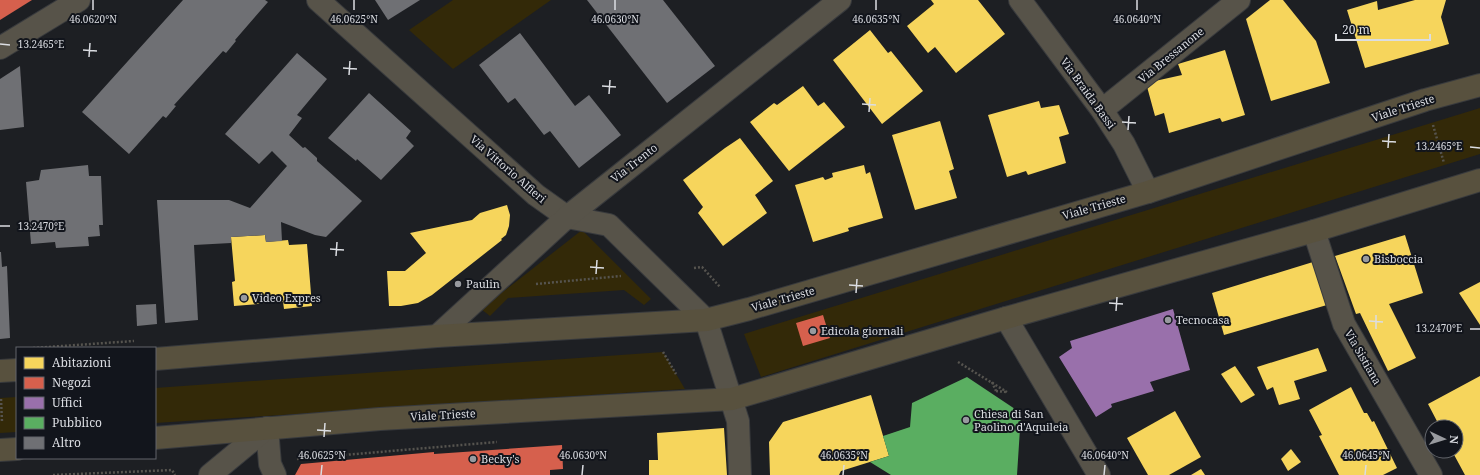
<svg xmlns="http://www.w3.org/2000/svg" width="1480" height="475" font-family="'Noto Serif',serif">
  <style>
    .green { fill: #332908 }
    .homes { fill: #f6d55c }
    .shops { fill: #d6604d }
    .offices { fill: #9970ab }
    .public { fill: #5aae61 }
    .building { fill: #6f7074 }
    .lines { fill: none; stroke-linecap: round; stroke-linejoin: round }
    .minor-casing { stroke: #383a3d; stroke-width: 24 }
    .tertiary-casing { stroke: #383a3d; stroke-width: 24 }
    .primary-casing { stroke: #383a3d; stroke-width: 24 }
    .path { stroke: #56544f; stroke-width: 2.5; stroke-dasharray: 2 2; stroke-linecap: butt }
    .minor { stroke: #575349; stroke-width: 22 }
    .tertiary { stroke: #575349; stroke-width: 22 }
    .primary { stroke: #58513e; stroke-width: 22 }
    .ticks { fill: none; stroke: #dbdde2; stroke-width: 1.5 }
    .poi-dot { fill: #989a9f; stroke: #12151c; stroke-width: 1.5 }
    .labels { text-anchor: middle; stroke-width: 4; stroke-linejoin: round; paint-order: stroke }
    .street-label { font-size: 11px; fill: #dbdde2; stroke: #12151c }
    .poi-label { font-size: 11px; fill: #dbdde2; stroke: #12151c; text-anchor: start }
    .ticks-label { font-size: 10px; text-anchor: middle; fill: #dbdde2; stroke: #12151c; stroke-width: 4; stroke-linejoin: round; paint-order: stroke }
  </style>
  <rect width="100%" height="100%" fill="#1d1f23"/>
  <g class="green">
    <polygon points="453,0 551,0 453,69 409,30"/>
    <polygon points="1480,108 1480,154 761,377 744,334"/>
    <polygon points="582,230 651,299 644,305 624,290 508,298 490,316 481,309"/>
    <polygon points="663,352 685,389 155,423 155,388"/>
    <polygon points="17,397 17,432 0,433 0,398"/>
  </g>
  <g class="homes">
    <polygon points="931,0 978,0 1005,34 956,73 935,47 928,53 907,26 934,4"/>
    <polygon points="1270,0 1283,0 1316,41 1330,83 1271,101 1246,19"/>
    <polygon points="1415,0 1446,0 1441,17 1449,44 1365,68 1347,10 1377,1 1378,10"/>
    <polygon points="870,30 888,53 891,51 923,91 882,124 833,60"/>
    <polygon points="1225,50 1245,115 1222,122 1220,118 1169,133 1164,113 1155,116 1146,83 1182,75 1178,64"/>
    <polygon points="803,86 818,106 824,102 845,127 789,171 750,122 774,103 777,105"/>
    <polygon points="1039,101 1041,108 1059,105 1069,134 1059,137 1066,163 1028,175 1026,171 1007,177 988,115"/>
    <polygon points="940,121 954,169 949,171 957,198 915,210 892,135"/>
    <polygon points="740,138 773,181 755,195 767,213 723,246 698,213 703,207 683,180 725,148"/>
    <polygon points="864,165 866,174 870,172 883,218 848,228 849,231 813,242 795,185 823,177 825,180 828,179 833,177 832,173"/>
    <polygon points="507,205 510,215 509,226 506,235 501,239 502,240 432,295 418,303 401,306 389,306 387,271 405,271 426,253 410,233 472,220 480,213"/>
    <polygon points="265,235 266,242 288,240 289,245 307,244 312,306 284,309 283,302 234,306 232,282 235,281 231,237"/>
    <polygon points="1405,235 1423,293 1389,304 1416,358 1388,371 1360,313 1356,314 1335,256"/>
    <polygon points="1313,262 1327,305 1224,335 1212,293"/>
    <polygon points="1480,282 1480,325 1459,293"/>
    <polygon points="1318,348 1327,371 1294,381 1300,399 1279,405 1273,387 1267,390 1257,367"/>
    <polygon points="1235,366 1255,395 1241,403 1221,374"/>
    <polygon points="1480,376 1480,475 1465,475 1452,451 1456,451 1456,427 1440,427 1428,404"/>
    <polygon points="1351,387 1364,413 1367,413 1372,422 1374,421 1397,468 1383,475 1339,475 1319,436 1322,435 1309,410"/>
    <polygon points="871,395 889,456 841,471 839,475 770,475 769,442 783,422"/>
    <polygon points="1175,411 1201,457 1169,475 1148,475 1127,438"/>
    <polygon points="724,428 727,475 649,475 649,460 658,460 657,433"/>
    <polygon points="1291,449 1301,462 1288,471 1281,459"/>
    <polygon points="1201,469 1205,475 1191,475"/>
  </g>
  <g class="shops">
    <polygon points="0,0 32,0 0,20"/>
    <polygon points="823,315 830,338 803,346 796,323"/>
    <polygon points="562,445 563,469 550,470 550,475 295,475 301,464 434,452 434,454"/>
  </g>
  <polygon class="offices" points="1173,309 1190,370 1150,382 1154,391 1111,404 1112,407 1096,417 1059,357 1072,348 1070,341"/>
  <polygon class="public" points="967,377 1021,413 1017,475 891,475 870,462 889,456 883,436 910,427 912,403"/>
  <g class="building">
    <polygon points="183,0 265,0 268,2 235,40 236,41 226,53 223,51 174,105 176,106 166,118 163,116 129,154 82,112"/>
    <polygon points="375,0 420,0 388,20"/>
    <polygon points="587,0 663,0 715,66 667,103"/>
    <polygon points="520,33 575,106 589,95 621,135 579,168 550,131 544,135 515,98 508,103 479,65"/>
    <polygon points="297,53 327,79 297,115 302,118 289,135 303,148 305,147 317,158 317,161 362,201 326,237 315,235 281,222 282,241 266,242 265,235 231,237 231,243 194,245 198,320 165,323 157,200 229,200 250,208 287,166 272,151 259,164 225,134"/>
    <polygon points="20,66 24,127 0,130 0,79"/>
    <polygon points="369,93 411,131 406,138 414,146 381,180 357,159 356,161 328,138"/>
    <polygon points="88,165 89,176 101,176 103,225 99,225 100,236 88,237 89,246 56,248 55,242 31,244 26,182 39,180 41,170"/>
    <polygon points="0,252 1,252 2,267 7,266 10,338 0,339"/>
    <polygon points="156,304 157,324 137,326 136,305"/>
  </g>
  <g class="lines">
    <defs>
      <g id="minor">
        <polyline points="318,0 536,195 567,217 609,225 706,320"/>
        <polyline points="1020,0 1102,110 1124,144 1148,192"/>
        <polyline points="0,48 79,0"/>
        <polyline points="1102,110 1239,0"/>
        <polyline points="1314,231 1344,324 1431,475"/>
        <polyline points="1006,318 1099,475"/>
        <polyline points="437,336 567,217 840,0"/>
        <polyline points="267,428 270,464 275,475"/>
      </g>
      <g id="tertiary">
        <polyline points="706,320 738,421 740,475"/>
        <polyline points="210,475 267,428"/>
      </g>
      <g id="primary">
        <polyline points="155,359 437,336 706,320 749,309 1148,192 1425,100 1480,85"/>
        <polyline points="0,371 17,370"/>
        <polyline points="155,438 380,419 732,399 1006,318 1314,231 1480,180"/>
        <polyline points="0,450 17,449"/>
      </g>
    </defs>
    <use href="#minor" class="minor-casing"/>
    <use href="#tertiary" class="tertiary-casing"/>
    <use href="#primary" class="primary-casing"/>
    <g class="path">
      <polyline points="1433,125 1444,163"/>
      <polyline points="694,268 702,267 720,287"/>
      <polyline points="536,284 621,276"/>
      <polyline points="33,348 134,341"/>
      <polyline points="663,352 676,374"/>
      <polyline points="958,362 1007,392"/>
      <polyline points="992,382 996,391"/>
      <polyline points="996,391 1006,392"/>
      <polyline points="1,399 2,422"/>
      <polyline points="297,459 497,442"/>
      <polyline points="53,475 172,470 175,475"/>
    </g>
    <use href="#minor" class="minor"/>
    <use href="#tertiary" class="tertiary"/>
    <use href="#primary" class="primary"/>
  </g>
  <path class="ticks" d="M93 10V0M354 10V0M615 10V0M876 10V0M1137 10V0M0 44 10 45M83 50 97 51M89 57 90 43M343 68 357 69M349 75 350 61M602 86 616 87M609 94 610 80M862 104 876 105M869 112 870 98M1122 122 1136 123M1128 130 1129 116M1382 141 1396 142M1470 147 1480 148M1388 148 1389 134M0 226H10M330 249 344 250M336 256 337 242M590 267 604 268M596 274 597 260M849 285 863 286M856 293 857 279M1109 303 1123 304M1116 311 1117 297M1369 321 1383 322M1376 329V315M1470 329H1480M317 430 331 431M324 437 325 423M321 475 322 465M582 475 583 465M843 475 844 465M1104 475 1105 465M1365 475 1366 465"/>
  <g class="poi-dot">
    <circle cx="1366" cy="259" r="4"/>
    <circle cx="458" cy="284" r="4"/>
    <circle cx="244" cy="298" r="4"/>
    <circle cx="1168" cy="320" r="4"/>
    <circle cx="813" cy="331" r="4"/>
    <circle cx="966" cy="420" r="4"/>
    <circle cx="473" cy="459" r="4"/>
  </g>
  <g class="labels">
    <g class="street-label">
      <text transform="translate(1171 55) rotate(-39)" y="4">Via Bressanone</text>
      <text transform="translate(1088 93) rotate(54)" y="4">Via Braida Bassi</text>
      <text transform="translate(1403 108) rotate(-18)" y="4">Viale Trieste</text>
      <text transform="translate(634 163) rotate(-38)" y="4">Via Trento</text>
      <text transform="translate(508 169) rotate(41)" y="4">Via Vittorio Alfieri</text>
      <text transform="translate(1094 207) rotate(-16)" y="4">Viale Trieste</text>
      <text transform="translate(783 299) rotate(-16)" y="4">Viale Trieste</text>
      <text transform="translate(1363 357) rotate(60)" y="4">Via Sistiana</text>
      <text transform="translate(443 415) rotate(-3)" y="4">Viale Trieste</text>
    </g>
    <g class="poi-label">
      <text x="1374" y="263">Bisboccia</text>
      <text x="466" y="288">Paulin</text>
      <text x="252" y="302">Video Expres</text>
      <text x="1176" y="324">Tecnocasa</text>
      <text x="821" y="335">Edicola giornali</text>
      <text x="974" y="418">Chiesa di San<tspan x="974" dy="13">Paolino d'Aquileia</tspan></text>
      <text x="481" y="463">Becky's</text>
    </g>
  </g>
  <g class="ticks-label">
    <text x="93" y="23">46.0620°N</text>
    <text x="354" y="23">46.0625°N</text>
    <text x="615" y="23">46.0630°N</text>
    <text x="876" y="23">46.0635°N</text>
    <text x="1137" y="23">46.0640°N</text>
    <text x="41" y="48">13.2465°E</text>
    <text x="1439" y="150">13.2465°E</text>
    <text x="41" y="230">13.2470°E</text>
    <text x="1439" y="332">13.2470°E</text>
    <text x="322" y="459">46.0625°N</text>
    <text x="583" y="459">46.0630°N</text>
    <text x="844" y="459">46.0635°N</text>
    <text x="1105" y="459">46.0640°N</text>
    <text x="1366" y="459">46.0645°N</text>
  </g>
  <rect x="16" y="347" width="140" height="112" fill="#12151c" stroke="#62656b"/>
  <rect x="24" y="357" width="20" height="12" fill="#f6d55c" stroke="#62656b"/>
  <text x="52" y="367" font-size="12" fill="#dbdde2">Abitazioni</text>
  <rect x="24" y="377" width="20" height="12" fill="#d6604d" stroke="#62656b"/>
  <text x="52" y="387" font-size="12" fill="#dbdde2">Negozi</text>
  <rect x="24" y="397" width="20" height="12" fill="#9970ab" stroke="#62656b"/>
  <text x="52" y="407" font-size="12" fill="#dbdde2">Uffici</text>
  <rect x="24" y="417" width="20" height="12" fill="#5aae61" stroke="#62656b"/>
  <text x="52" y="427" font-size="12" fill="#dbdde2">Pubblico</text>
  <rect x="24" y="437" width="20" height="12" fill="#6f7074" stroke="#62656b"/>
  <text x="52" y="447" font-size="12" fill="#dbdde2">Altro</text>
  <g transform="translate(1444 439) rotate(94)"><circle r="19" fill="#12151c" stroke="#62656b"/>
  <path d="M0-3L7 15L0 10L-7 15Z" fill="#989a9f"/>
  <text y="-6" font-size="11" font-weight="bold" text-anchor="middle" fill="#dbdde2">N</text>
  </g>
  <path d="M1336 34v6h94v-6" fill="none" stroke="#dbdde2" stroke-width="2"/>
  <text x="1342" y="34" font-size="12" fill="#dbdde2" stroke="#12151c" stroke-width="3" paint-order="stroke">20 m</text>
</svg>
